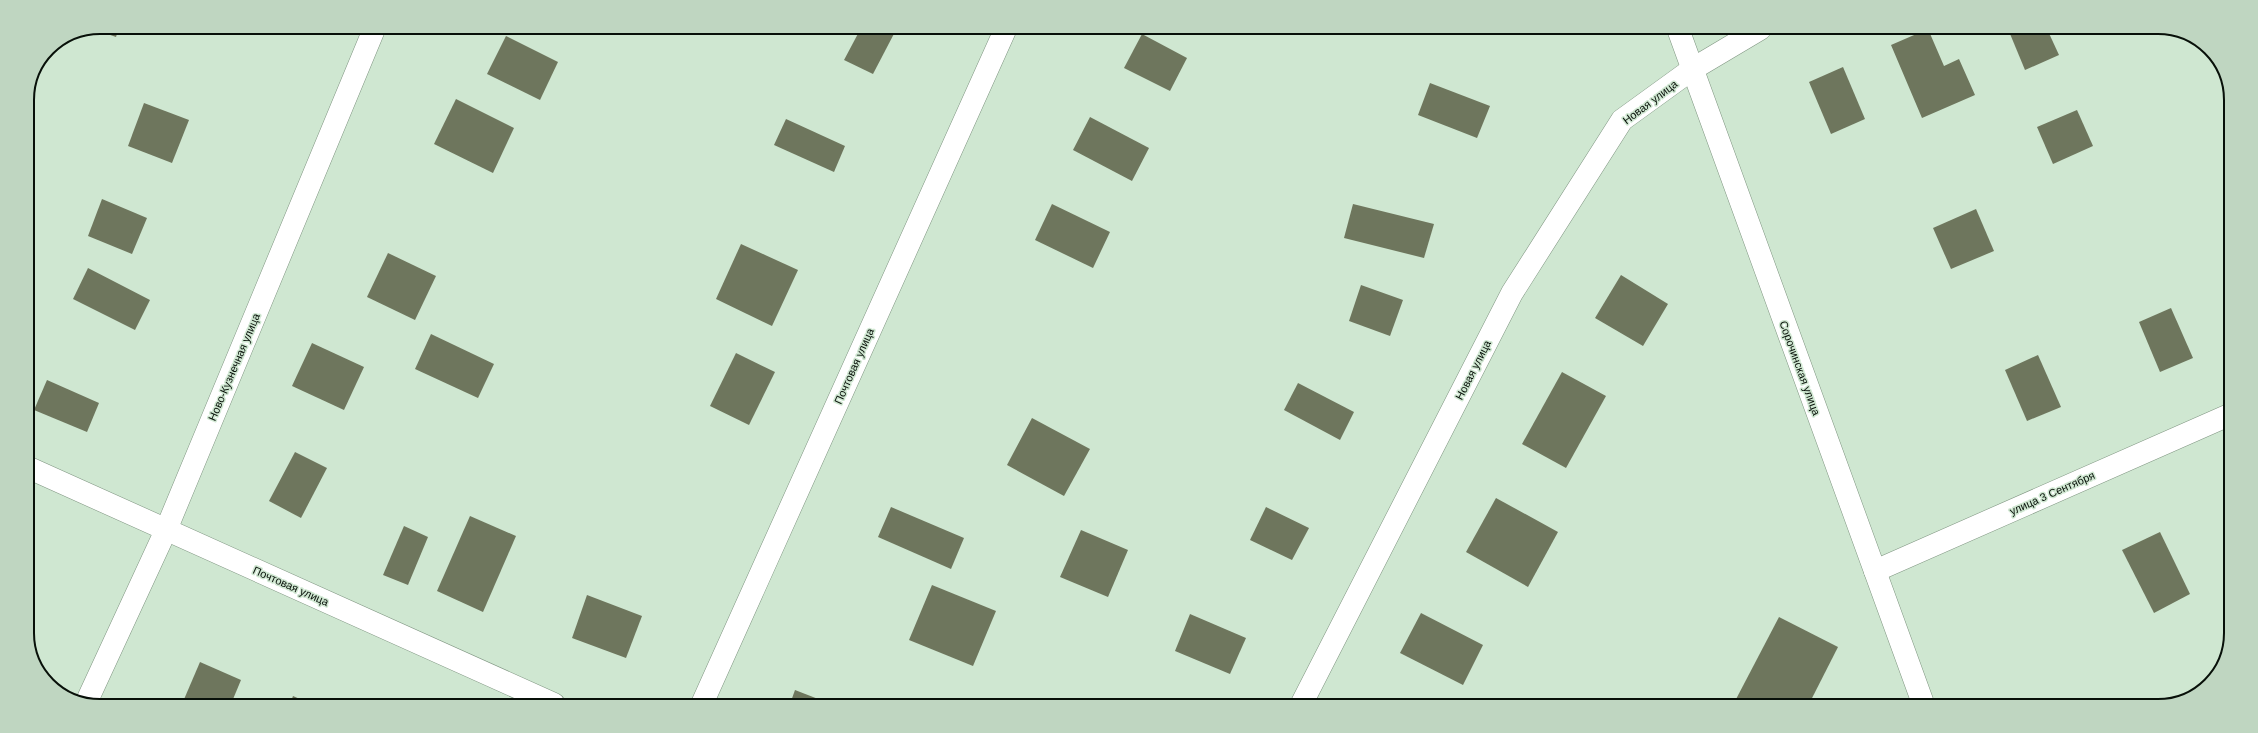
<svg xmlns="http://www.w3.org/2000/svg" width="2258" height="733" font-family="Helvetica,sans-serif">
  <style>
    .building { fill: #6e765d }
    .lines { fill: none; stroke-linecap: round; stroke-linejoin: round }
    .street-casing { stroke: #7f9581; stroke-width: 23 }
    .street { stroke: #fff; stroke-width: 22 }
    .labels { text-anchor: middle; stroke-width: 3; stroke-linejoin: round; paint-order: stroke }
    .street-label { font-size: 11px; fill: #081009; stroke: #cfe7d1 }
    .rim { fill: none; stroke: #081009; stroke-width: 2 }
  </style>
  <rect width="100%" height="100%" fill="#cfe7d1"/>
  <g class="building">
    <polygon points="100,27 119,27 116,37 93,29"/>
    <polygon points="861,28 897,28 873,74 844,60"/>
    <polygon points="1928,29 1944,66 1959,59 1975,95 1922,118 1891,45"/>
    <polygon points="2008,29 2047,29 2059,55 2025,70"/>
    <polygon points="1142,34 1187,58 1170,91 1124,68"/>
    <polygon points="506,36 558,62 540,100 487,74"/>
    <polygon points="1843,67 1865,119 1831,134 1809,82"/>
    <polygon points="1430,83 1490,106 1477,138 1418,115"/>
    <polygon points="456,99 514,128 493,173 434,144"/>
    <polygon points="144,103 189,120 172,163 128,146"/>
    <polygon points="2077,110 2093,146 2053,164 2037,127"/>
    <polygon points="1090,117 1149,148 1132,181 1073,150"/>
    <polygon points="786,119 845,146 834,172 774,145"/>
    <polygon points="102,199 147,218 132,254 88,236"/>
    <polygon points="1052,204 1110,232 1093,268 1035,240"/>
    <polygon points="1353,204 1434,224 1424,258 1344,238"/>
    <polygon points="1976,209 1994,251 1951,269 1933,228"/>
    <polygon points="741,244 798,270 772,326 716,299"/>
    <polygon points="388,253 436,276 415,320 367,297"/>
    <polygon points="88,268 150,300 135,330 73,299"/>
    <polygon points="1621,275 1668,304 1643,346 1595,318"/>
    <polygon points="1361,285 1403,300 1390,336 1349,321"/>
    <polygon points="2171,308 2193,358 2160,372 2139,322"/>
    <polygon points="431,334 494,364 478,398 415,369"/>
    <polygon points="312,343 364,367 344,410 292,386"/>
    <polygon points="736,353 775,372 749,425 710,406"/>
    <polygon points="2038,355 2061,407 2027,421 2005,370"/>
    <polygon points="1562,372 1606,396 1566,468 1522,444"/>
    <polygon points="47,380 99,403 87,432 34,410"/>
    <polygon points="1298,383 1354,412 1340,440 1284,410"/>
    <polygon points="1032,418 1090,449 1064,496 1007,465"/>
    <polygon points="295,452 327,468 301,518 269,501"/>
    <polygon points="1496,498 1558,532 1528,587 1466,552"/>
    <polygon points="2229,505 2229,520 2223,508"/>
    <polygon points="891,507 964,538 951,569 878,537"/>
    <polygon points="1266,507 1309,528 1292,560 1250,540"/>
    <polygon points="470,516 516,536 483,612 437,591"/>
    <polygon points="404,526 428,537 408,585 383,575"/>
    <polygon points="1081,530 1128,550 1108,597 1060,577"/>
    <polygon points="2160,532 2190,594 2154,613 2122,550"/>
    <polygon points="932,585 996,611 973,666 909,640"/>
    <polygon points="587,595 642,616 626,658 572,638"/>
    <polygon points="1421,613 1483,645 1463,685 1400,653"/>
    <polygon points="1190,614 1246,638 1230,674 1175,651"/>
    <polygon points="1779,617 1838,647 1808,706 1739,705 1734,703"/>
    <polygon points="200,662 241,680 231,704 182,704"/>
    <polygon points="795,690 831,704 790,704"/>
    <polygon points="293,696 311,704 290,704"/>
  </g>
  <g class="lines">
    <defs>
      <g id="street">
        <polyline points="1678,29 1924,706"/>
        <polyline points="27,467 554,704"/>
        <polyline points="1875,571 2229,415"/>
        <polyline points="86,703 166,530 375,27"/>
        <polyline points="702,704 1006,28"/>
        <polyline points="1301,705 1512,293 1622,120 1691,70 1760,29"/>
      </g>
    </defs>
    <use href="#street" class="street-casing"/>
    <use href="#street" class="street"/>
  </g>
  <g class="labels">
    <g class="street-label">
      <text transform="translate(1650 102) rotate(-37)" y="4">Новая улица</text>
      <text transform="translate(854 366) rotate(-66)" y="4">Почтовая улица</text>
      <text transform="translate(234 367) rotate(-67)" y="4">Ново-Кузнечная улица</text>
      <text transform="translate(1800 368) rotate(70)" y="4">Сорочинская улица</text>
      <text transform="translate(1473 370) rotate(-63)" y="4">Новая улица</text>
      <text transform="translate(2052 493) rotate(-24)" y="4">улица 3 Сентября</text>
      <text transform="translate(291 586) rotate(24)" y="4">Почтовая улица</text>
    </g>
  </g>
  <path d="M0 0H2258V733H0ZM100 34H2158A66 66 0 0 1 2224 100V633A66 66 0 0 1 2158 699H100A66 66 0 0 1 34 633V100A66 66 0 0 1 100 34Z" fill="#bfd6c1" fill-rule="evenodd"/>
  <path class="rim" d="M100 34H2158A66 66 0 0 1 2224 100V633A66 66 0 0 1 2158 699H100A66 66 0 0 1 34 633V100A66 66 0 0 1 100 34Z"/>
</svg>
